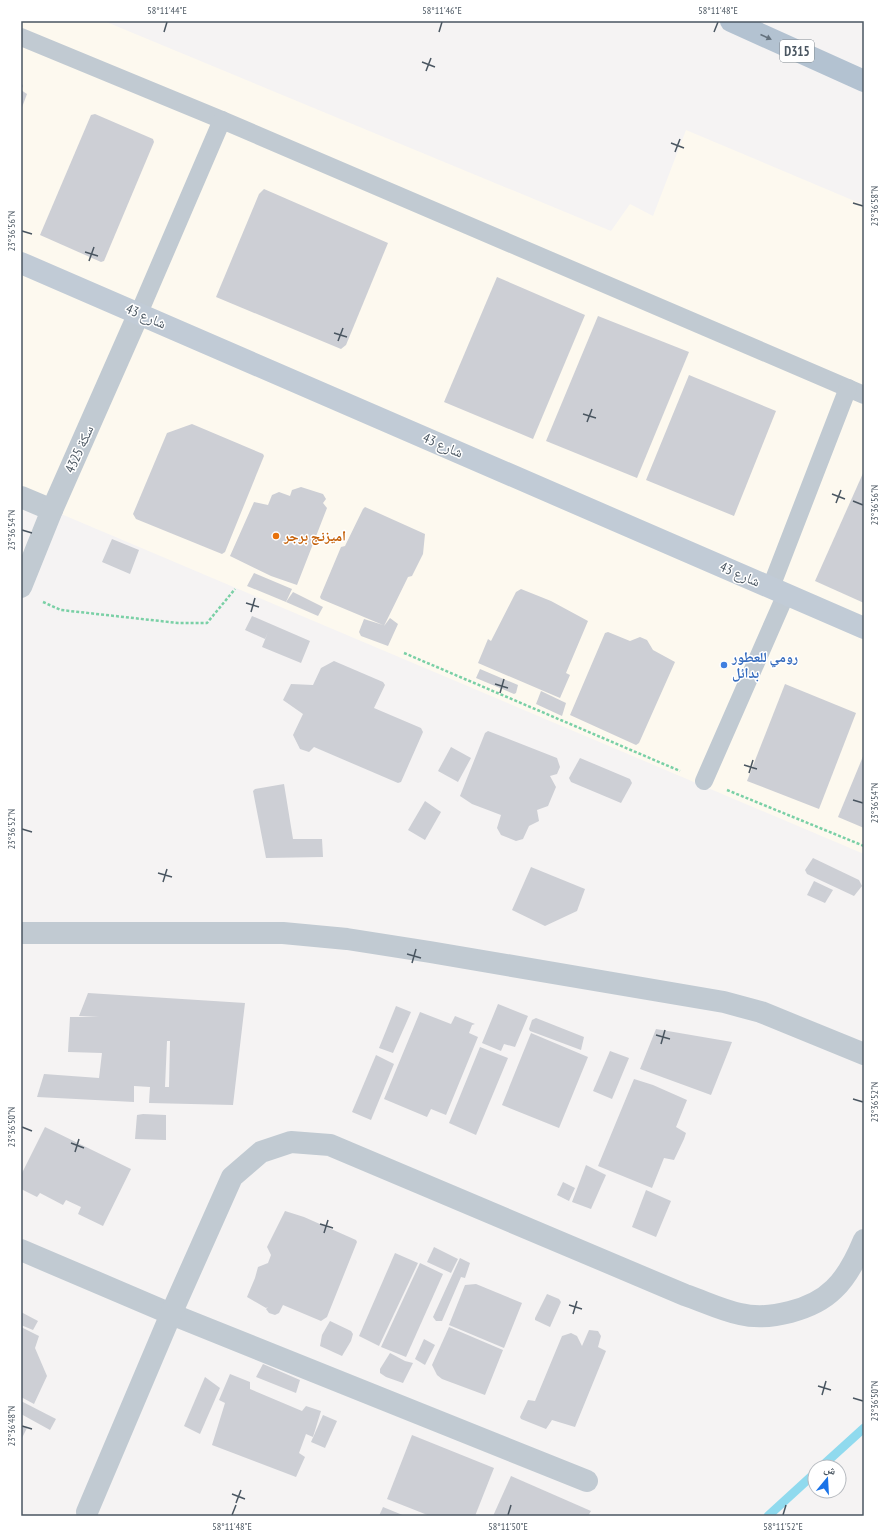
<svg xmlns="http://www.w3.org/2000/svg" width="885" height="1537" font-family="'PT Sans Narrow','Noto Naskh Arabic',sans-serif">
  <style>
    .commercial { fill: #fdf9ef }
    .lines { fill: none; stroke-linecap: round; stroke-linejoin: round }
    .stream { stroke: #90daee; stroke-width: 9 }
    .building { fill: #cdcfd5; fill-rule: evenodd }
    .path { stroke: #7ad0a6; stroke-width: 2.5; stroke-dasharray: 3 2; stroke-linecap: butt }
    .lane { stroke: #c1cad2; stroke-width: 18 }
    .street { stroke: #c1cad2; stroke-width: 22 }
    .secondary { stroke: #c1cbd6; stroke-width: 22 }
    .primary { stroke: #b3c2d1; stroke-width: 22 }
    .oneway { fill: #64717d }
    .ticks { fill: none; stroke: #4a5661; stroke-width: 1.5 }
    .food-dot { fill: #e8710a; stroke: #fff; stroke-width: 1.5 }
    .shop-dot { fill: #3f7fe0; stroke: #fff; stroke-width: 1.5 }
    .labels { text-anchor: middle; stroke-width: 3; stroke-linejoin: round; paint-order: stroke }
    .shield { fill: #fff; stroke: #808990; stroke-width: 1 }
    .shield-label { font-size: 13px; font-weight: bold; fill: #4a5661 }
    .street-label { font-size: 14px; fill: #4a5661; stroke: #fff }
    .food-label { font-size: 14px; font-weight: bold; fill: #c56008; stroke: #fff; text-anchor: start }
    .shop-label { font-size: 14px; font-weight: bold; fill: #366cbe; stroke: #fff; text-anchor: start }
    .neatline { fill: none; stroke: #4a5661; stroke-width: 1.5 }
    .ticks-label { font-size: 10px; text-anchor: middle; fill: #4a5661 }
  </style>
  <rect width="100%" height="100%" fill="#f5f3f3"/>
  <polygon class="commercial" points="21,21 104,21 611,231 630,204 653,216 686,130 864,205 864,854 21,497"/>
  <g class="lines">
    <g class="stream">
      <polyline points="821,1467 864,1428"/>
      <polyline points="768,1516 815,1473"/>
    </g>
  </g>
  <g class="building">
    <polygon points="21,82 23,86 21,90 27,94 21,110"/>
    <polygon points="95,114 153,139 154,142 104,261 101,262 40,235 91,115"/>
    <polygon points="264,189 388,243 346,345 341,349 216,297 259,194"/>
    <polygon points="497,277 585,315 533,439 444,402"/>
    <polygon points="598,316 689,352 637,478 546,441"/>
    <polygon points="689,375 776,411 734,516 646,480"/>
    <polygon points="192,424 263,454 264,456 225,552 222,554 136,519 133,514 167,433"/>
    <polygon points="864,471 864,603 815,581"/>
    <polygon points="301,487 323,494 326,499 323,503 327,508 297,585 271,576 230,556 254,502 268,505 272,495 279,492 290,496 292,490"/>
    <polygon points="365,507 425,534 423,554 412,576 408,577 384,626 390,618 398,624 388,646 361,636 359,632 364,619 383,625 321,599 320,597 341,547 345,546 363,509"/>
    <polygon points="112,539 139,550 130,574 102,562"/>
    <polygon points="254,573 292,589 286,602 247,586"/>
    <polygon points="521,589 551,601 588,621 566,673 570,675 560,698 478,663 488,639 491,641 516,592"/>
    <polygon points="293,592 323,607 318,616 286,602"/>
    <polygon points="252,616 310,641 301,663 262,647 268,632 265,639 245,630"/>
    <polygon points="608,632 630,641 640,637 647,640 653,650 675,662 639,743 636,745 570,715 605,633"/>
    <polygon points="334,661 383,682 385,685 374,708 421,728 423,732 401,782 398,783 314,747 309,752 300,749 293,735 303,714 283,700 291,684 313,685 321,668"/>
    <polygon points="480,669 518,685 516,693 514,694 476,678"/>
    <polygon points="785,684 856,713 819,809 747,781"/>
    <polygon points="541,691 566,703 562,716 536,704"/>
    <polygon points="488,731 557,758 560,767 557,774 550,776 556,787 548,806 537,810 539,821 529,826 523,839 516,841 501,835 497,828 501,815 472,804 460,796 485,733"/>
    <polygon points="451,747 471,758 458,782 438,771"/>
    <polygon points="864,754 864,828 838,817"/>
    <polygon points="580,758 630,779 632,783 621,803 571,782 569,778"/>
    <polygon points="284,784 293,839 322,839 323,857 266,858 253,791 255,789"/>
    <polygon points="425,801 441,812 425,840 408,830"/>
    <polygon points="813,858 859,880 862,886 854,896 807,874 805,870"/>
    <polygon points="531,867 585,889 577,911 545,926 512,910"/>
    <polygon points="814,881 833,890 825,903 807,895"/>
    <path d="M88 993 245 1003 233 1105 149 1103 150 1087 134 1086V1102L37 1097 44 1074 99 1078 102 1053 68 1052 70 1017H99L79 1016ZM167 1041H170L169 1087H165Z"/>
    <polygon points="498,1004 528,1016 515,1047 504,1044 501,1051 482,1043"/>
    <polygon points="396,1006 411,1012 393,1053 379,1048"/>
    <polygon points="420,1012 451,1024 455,1016 475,1024 472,1025 469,1033 478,1037 446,1115 431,1109 427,1117 384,1099"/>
    <polygon points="536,1018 584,1037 581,1050 530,1031 529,1029 532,1020"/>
    <polygon points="656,1029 732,1042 711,1095 640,1069"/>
    <polygon points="531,1033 588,1057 559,1128 502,1105"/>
    <polygon points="480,1047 508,1058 476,1135 449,1123"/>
    <polygon points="610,1051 629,1058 612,1099 593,1091"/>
    <polygon points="376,1055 394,1064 371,1120 352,1112"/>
    <polygon points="634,1079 653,1085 687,1100 676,1127 686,1133 684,1139 674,1160 664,1158 652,1188 598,1166"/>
    <polygon points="143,1114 166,1115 166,1140 135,1139 137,1115"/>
    <polygon points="45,1127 131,1169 103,1226 78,1214 81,1207 66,1200 63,1205 40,1193 37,1197 21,1189 21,1175"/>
    <polygon points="586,1165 606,1175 591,1209 572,1202"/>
    <polygon points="563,1182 575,1188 569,1201 557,1195"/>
    <polygon points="646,1190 671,1201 656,1237 632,1227"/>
    <polygon points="285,1211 304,1217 356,1240 357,1242 327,1317 321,1321 283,1305 279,1313 275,1315 269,1313 266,1309 268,1307 266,1308 247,1297 255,1278 258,1267 268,1263 271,1255 267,1247"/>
    <polygon points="434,1247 458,1259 451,1273 427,1262"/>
    <polygon points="395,1253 418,1263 379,1346 359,1336"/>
    <polygon points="460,1258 470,1263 465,1278 461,1277 442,1321 436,1321 433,1317"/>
    <polygon points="420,1263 443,1274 406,1357 381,1347"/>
    <polygon points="476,1284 522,1303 504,1348 449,1325 465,1285"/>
    <polygon points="547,1294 559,1299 561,1302 550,1327 535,1320 535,1318"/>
    <polygon points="21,1312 38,1321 33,1330 21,1325"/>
    <polygon points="330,1321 351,1331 353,1334 351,1341 342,1356 320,1346 322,1335"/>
    <polygon points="21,1327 39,1336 35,1348 47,1376 34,1404 21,1397"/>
    <polygon points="449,1327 503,1350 485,1395 442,1379 437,1375 432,1365"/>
    <polygon points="589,1330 598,1331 601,1336 598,1347 606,1351 575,1427 552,1420 546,1429 521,1419 520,1417 528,1400 535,1401 562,1336 571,1333 577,1336 582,1346"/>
    <polygon points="424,1339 435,1345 425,1365 415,1359"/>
    <polygon points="390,1353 405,1361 413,1363 403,1383 386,1377 380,1373 380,1369"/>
    <polygon points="263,1364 300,1380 296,1393 256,1377"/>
    <polygon points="230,1374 250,1382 250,1389 302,1411 306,1406 321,1411 313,1437 306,1434 299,1453 305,1457 296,1477 212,1445 225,1403 219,1400"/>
    <polygon points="205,1377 220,1388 200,1434 184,1426"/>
    <polygon points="21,1401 56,1419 50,1430 21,1414"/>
    <polygon points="323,1415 337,1421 325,1448 311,1442"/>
    <polygon points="21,1426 27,1428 21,1440"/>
    <polygon points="412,1435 494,1468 475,1516 430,1516 387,1499"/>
    <polygon points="511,1476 591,1511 588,1516 493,1516"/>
    <polygon points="383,1507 405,1516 379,1516"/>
  </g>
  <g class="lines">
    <g class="path">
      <polyline points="43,602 61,610 178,623 207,623 235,589"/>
      <polyline points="404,653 680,771"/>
      <polyline points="727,790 864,846"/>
    </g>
    <g class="lane">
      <polyline points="21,37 222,120 864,395"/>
      <polyline points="139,313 222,120"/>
      <polyline points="771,587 848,388"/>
      <polyline points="704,781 786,594"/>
    </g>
    <g class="street">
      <polyline points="21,497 52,510"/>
      <polyline points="21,587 52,510 139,313"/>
      <polyline points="21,933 283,933 347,939 430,952 724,1002 761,1012 864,1054"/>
      <polyline points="21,1250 171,1314 587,1481"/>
      <path d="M87 1512 171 1314 232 1177 261 1152 291 1142 330 1145 685 1295C703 1301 721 1310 740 1314 769 1321 813 1310 834 1289 848 1276 857 1257 864 1240"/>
    </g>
    <polyline class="secondary" points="21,263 864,628"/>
    <polyline class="primary" points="731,21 864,81"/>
  </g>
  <defs><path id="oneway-solid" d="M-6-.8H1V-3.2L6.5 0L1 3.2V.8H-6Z"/></defs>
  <use class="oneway" href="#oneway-solid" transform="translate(766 37) rotate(24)"/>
  <path class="ticks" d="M164 32 167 22M439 32 442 22M714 32 718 22M422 62 435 67M426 71 431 58M671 143 684 148M675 152 680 139M853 203 863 206M22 231 32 234M85 252 98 256M89 261 94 247M334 333 347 337M338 341 343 328M583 414 596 418M587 422 592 409M832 494 845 499M853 501 863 505M836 503 841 490M22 530 32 533M246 603 259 607M251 612 255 598M495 684 508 688M500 693 504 679M744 765 757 769M749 773 753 760M853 800 863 803M22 829 32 832M158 873 172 877M163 882 167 869M407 954 421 958M412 963 416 949M656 1035 670 1039M661 1044 665 1030M853 1099 863 1102M22 1127 32 1131M71 1143 84 1148M75 1152 79 1139M320 1224 333 1228M324 1233 328 1220M569 1305 582 1309M573 1314 577 1301M818 1386 831 1390M822 1395 826 1381M853 1398 863 1401M22 1426 32 1429M232 1494 245 1499M236 1503 241 1490M232 1515 236 1505M508 1515 511 1505M783 1515 786 1505"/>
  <circle class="food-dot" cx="276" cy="536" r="4"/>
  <circle class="shop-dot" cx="724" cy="665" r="4"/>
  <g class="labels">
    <rect class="shield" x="780" y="40" width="34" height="22" rx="3"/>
    <g class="shield-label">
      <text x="797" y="56">D315</text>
    </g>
    <g class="street-label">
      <text transform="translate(146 316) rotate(23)" y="5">شارع 43</text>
      <text transform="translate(443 445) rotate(23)" y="5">شارع 43</text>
      <text transform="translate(79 449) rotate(-66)" y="5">سكة 4325</text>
      <text transform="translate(740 574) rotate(23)" y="5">شارع 43</text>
    </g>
    <g class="food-label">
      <text x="284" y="541">اميزنج برجر</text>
    </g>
    <g class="shop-label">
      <text x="732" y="662">رومي للعطور<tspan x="732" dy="16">بدائل</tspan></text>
    </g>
  </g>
  <rect width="885" height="1537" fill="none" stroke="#ffffff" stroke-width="44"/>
  <g transform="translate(827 1479) rotate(18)"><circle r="19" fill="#ffffff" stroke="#b7bbc0"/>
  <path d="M0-3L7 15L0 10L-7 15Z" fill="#1a73e8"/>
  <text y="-6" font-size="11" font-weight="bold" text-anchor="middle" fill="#4a5661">ش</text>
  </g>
  <rect x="22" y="22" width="841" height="1493" class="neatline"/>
  <g class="ticks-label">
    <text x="167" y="14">58°11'44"E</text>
    <text x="442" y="14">58°11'46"E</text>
    <text x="718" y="14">58°11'48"E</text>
    <text transform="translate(874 206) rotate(-90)" y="4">23°36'58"N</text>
    <text transform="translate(11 231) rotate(-90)" y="4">23°36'56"N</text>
    <text transform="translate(874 505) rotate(-90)" y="4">23°36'56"N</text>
    <text transform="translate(11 530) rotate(-90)" y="4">23°36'54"N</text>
    <text transform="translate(874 803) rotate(-90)" y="4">23°36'54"N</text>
    <text transform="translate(11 829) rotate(-90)" y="4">23°36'52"N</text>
    <text transform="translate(874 1102) rotate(-90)" y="4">23°36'52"N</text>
    <text transform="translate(11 1127) rotate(-90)" y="4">23°36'50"N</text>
    <text transform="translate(874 1401) rotate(-90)" y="4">23°36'50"N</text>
    <text transform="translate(11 1426) rotate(-90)" y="4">23°36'48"N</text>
    <text x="232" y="1530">58°11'48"E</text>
    <text x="508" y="1530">58°11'50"E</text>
    <text x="783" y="1530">58°11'52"E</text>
  </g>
</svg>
